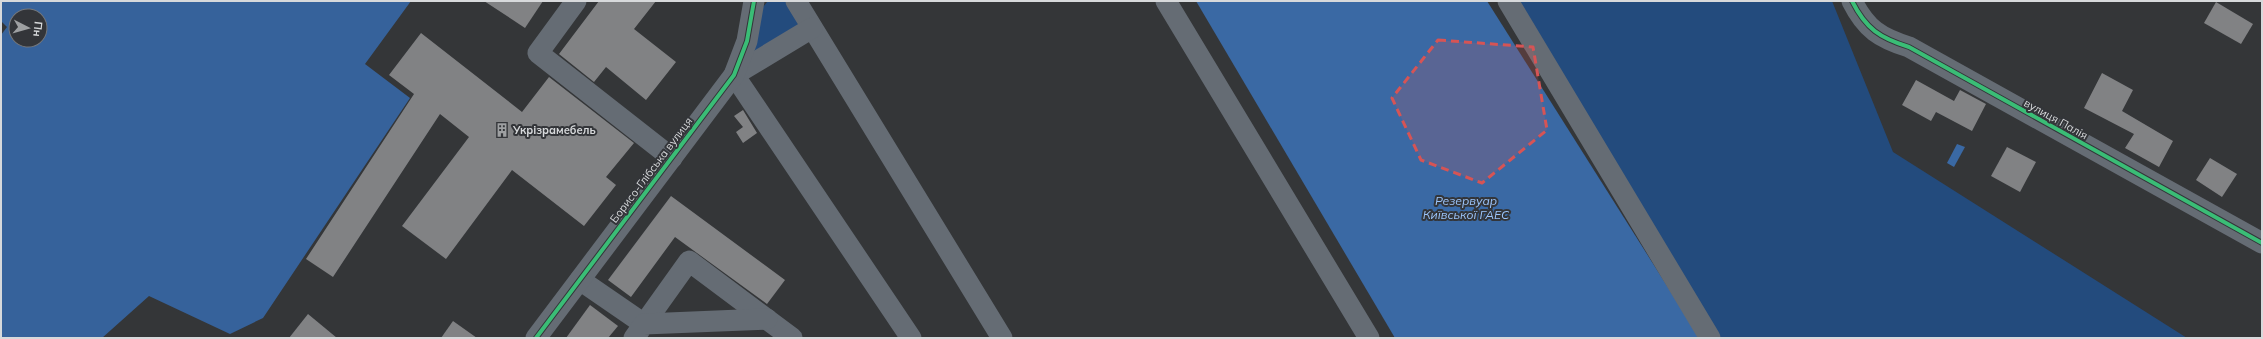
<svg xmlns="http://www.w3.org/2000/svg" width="2263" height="339" font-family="Mulish,sans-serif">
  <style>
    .green { fill: #234b7d }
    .forest { fill: #36629b; fill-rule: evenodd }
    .water { fill: #3a69a4 }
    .building { fill: #818284 }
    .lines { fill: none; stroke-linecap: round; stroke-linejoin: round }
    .minor { stroke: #656c74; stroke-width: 21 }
    .cycleway-casing { stroke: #333539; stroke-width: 6 }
    .cycleway { stroke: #3abd76; stroke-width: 4 }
    .marked { fill: #d65455; fill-opacity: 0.2; stroke: #d65455; stroke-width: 3; stroke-dasharray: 8 5; stroke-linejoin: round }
    .labels { text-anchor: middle; stroke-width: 4; stroke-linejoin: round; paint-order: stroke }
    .street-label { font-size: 11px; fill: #d7d9db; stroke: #333539 }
    .poi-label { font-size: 11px; font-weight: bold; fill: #d7d9db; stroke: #333539; text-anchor: start }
    .water-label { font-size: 12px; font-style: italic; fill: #9cc5fb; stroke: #333539 }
  </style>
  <rect width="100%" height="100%" fill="#343638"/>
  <g class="green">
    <polygon points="768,1 785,1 793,9 799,27 754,52 763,7"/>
    <polygon points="1508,1 1832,1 1893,152 2187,338 1710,338"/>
  </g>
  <path class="forest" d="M1 1H411L365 64 410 98 263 318 230 334 149 296 102 338H1V35L7 27 1 21ZM16 16H40V40H16Z"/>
  <g class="water">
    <polygon points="1196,1 1487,1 1700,338 1395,338"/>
    <polygon points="1957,144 1965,147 1954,167 1947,163"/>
  </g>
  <g class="building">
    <polygon points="484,1 543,1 525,28"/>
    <polygon points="599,1 656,1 634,29 676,62 646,100 606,67 594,82 559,54"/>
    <polygon points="2216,2 2253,24 2241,44 2204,23"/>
    <polygon points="421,33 522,112 549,77 634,143 606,177 616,185 584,226 512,170 446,259 402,226 469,137 440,114 333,277 306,259 414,94 389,75"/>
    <polygon points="2102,73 2133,90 2122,111 2173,141 2159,167 2125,148 2134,134 2084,108"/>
    <polygon points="1916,80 1954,101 1960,90 1986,104 1972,131 1936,112 1931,121 1902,105"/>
    <polygon points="743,110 757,133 743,143 736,132 743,127 734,116"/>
    <polygon points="2007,147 2036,162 2020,192 1991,176"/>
    <polygon points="2210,158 2237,174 2222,197 2196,180"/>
    <polygon points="671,196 785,280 767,304 675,237 631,297 608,280"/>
    <polygon points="590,305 618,326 608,338 566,338"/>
    <polygon points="308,314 337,338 289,338"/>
    <polygon points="453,321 477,338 441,338"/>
  </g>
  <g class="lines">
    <g class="minor">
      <polyline points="576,1 538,53 672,158"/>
      <polyline points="796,1 1002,338"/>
      <polyline points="1166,1 1369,338"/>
      <polyline points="1508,1 1710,338"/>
      <path d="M1852 1C1866 29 1880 38 1909 47L2262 243"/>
      <polyline points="812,28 734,75 911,338"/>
      <polyline points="580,280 644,324 689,261 792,338"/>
      <polyline points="536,338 734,75 747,41 754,1"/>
      <polyline points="634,338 644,324 767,319"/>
    </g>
    <defs>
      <g id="cycleway">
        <path d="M1852 1C1866 29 1880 38 1909 47L2262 243"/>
        <polyline points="536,338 734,75 747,41 754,1"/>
      </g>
    </defs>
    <use href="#cycleway" class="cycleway-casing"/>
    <use href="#cycleway" class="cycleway"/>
  </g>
  <path class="marked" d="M1438 40 1533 47 1547 130 1482 183 1421 160 1392 98Z"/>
  <defs>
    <symbol id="building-bare" viewBox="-9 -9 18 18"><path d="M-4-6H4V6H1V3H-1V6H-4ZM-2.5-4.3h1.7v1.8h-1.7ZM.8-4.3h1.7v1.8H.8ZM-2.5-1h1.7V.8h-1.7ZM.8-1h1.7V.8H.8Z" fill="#9ea0a2" stroke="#333539" stroke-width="2.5" paint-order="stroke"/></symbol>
  </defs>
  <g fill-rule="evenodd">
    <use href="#building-bare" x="492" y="120" width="20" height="20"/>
  </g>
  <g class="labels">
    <g class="street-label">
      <text transform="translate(2056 119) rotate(29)" y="4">вулиця Палія</text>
      <text transform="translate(651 170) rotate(-53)" y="4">Борисо-Глібська вулиця</text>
    </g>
    <g class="poi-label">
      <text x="513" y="134">Укрізрамебель</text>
    </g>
    <g class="water-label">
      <text x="1466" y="205">Резервуар<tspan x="1466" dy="14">Київської ГАЕС</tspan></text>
    </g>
  </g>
  <rect width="2263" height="339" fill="none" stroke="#d7d9db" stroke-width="4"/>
  <g transform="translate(28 28) rotate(96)"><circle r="19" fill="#333539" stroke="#75777a"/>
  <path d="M0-3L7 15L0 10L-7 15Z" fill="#9ea0a2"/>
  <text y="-6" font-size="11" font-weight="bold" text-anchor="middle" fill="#d7d9db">Пн</text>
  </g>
</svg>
